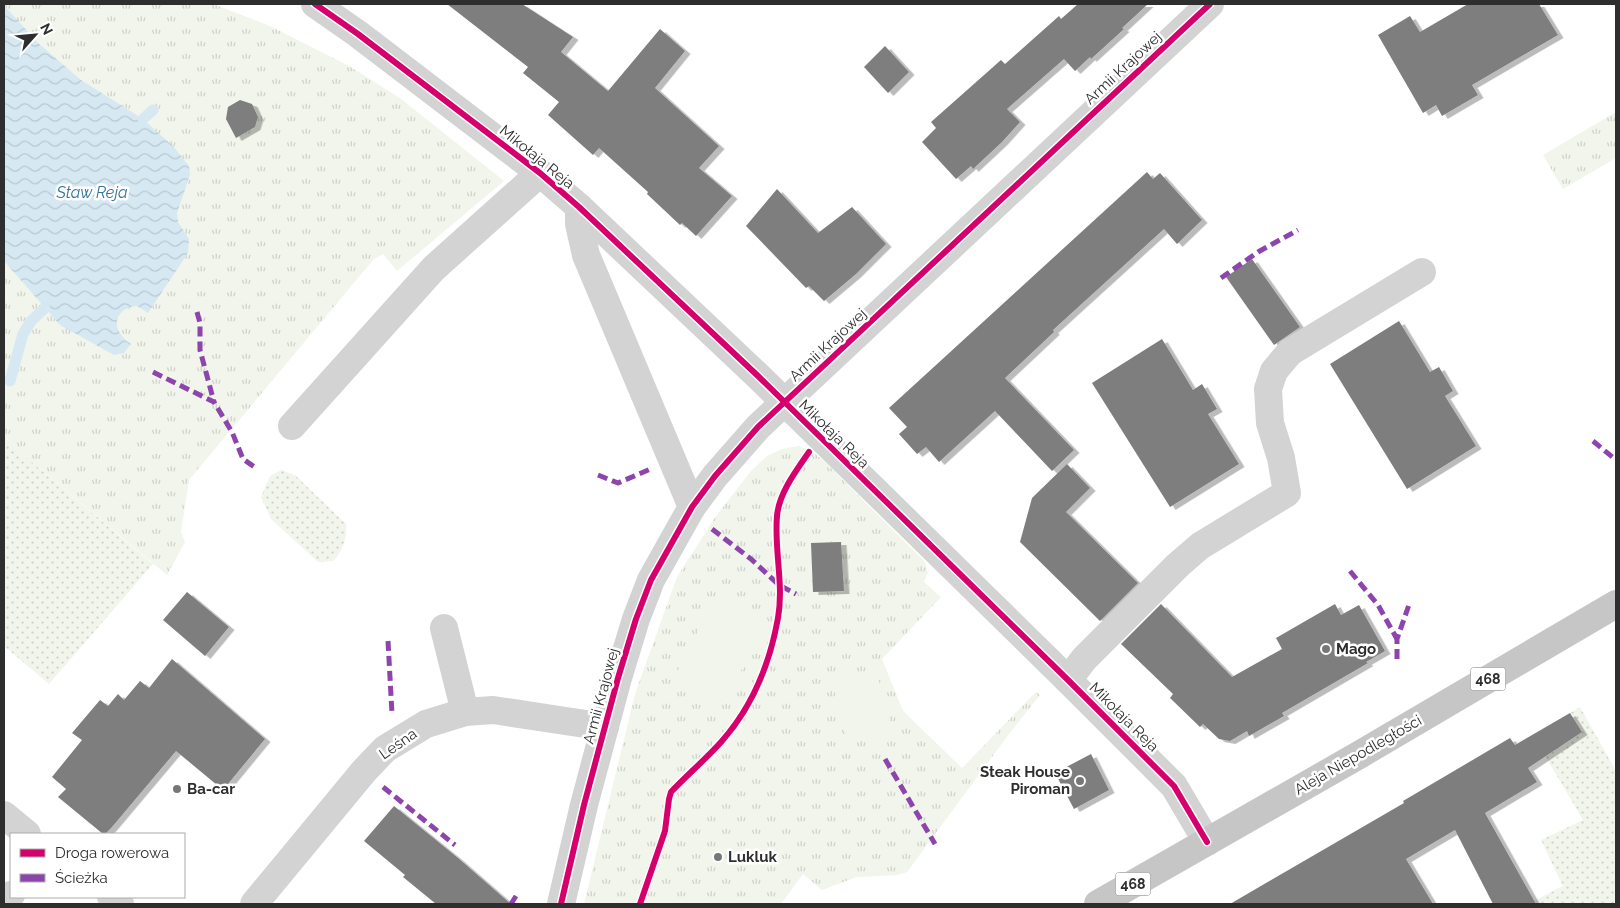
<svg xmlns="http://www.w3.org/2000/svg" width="1620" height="908" font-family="Raleway,sans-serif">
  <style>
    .grass { fill: url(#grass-dots) }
    .park { fill: url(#park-tufts) }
    .pitch { fill: #f1f5eb }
    .water { fill: url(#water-waves) }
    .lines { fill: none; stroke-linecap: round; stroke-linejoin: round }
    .stream { stroke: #d6e9f3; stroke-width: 11 }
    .building { fill: #7e7e7e; filter: url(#shadow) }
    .minor { stroke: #d3d3d3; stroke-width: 28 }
    .major { stroke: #c6c6c6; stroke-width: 28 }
    .quiet { stroke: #8e44ad; stroke-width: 5; stroke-dasharray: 10 5; stroke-linecap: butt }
    .cycleway-casing { stroke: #fff; stroke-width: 9 }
    .cycleway { stroke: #d6006c; stroke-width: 6 }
    .poi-dot { fill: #777; stroke: #fff; stroke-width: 2 }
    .labels { text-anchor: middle; stroke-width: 5; stroke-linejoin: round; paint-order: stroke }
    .shield { fill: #fff; stroke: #6d6d6d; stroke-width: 1 }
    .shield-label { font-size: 14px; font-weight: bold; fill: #2e2e2e }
    .street-label { font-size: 15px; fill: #2e2e2e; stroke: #fff }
    .poi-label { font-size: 15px; font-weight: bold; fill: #2e2e2e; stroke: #fff; text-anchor: start }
    .water-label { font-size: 16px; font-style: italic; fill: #367496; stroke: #fff }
  </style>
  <defs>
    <pattern id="grass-dots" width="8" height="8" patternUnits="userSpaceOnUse" patternTransform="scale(1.25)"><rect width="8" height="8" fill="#f1f5eb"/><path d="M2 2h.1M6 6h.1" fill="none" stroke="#cfd2ca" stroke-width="1.8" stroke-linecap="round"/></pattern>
    <pattern id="park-tufts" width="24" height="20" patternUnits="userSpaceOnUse" patternTransform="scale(1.25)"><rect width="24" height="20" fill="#f1f5eb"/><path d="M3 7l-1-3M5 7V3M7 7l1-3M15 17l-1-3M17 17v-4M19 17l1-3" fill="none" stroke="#cfd2ca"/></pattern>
    <pattern id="water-waves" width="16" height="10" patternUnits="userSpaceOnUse" patternTransform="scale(1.25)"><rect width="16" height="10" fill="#d6e9f3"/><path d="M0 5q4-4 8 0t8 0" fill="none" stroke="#b8c8d1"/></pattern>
    <filter id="shadow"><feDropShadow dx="5.5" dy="3" stdDeviation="0" flood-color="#0004"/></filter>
  </defs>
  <rect width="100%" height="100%" fill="#fff"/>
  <g class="grass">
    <polygon points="4,436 27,458 153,564 49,684 4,646"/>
    <path d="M281 470 295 475 346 524C347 539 343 551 333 561L318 562 271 519 261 497 270 476Z"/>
    <polygon points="1580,707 1616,771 1616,904 1528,904 1563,886 1541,840 1583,820 1533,735"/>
  </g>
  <g class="park">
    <polygon points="4,4 210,4 216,5 270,26 349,66 400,98 504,181 397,271 383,254 373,260 189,480 181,532 185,542 167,575 27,458 4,436"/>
    <polygon points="1616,112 1616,158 1563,189 1543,155"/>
    <polygon points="798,446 812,451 825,462 925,562 928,573 924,582 941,597 882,659 903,711 962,768 1036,692 1040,695 1006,738 907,872 897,875 857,877 822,890 803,874 781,904 584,904 635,694 677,577 716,516 751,471 767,456 782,449"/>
  </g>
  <g class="pitch">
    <polygon points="718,594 768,620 723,704 674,678"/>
    <polygon points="876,670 892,731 848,742 832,681"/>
  </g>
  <path class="water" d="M4 5 37 42 81 80 143 119 174 147 189 166 190 175 177 213 178 222 189 239 188 253 148 313 137 306C120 307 110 322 122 336 124 339 128 342 131 344L124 353 114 355 60 325 4 261V100L5 98 4 94Z"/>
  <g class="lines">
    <g class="stream">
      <polyline points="143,119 153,110"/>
      <polyline points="10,381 23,334 31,321 45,308"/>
    </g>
  </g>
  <g class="building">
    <polygon points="447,4 522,4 573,37 561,52 608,91 660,29 685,51 655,88 719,146 699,168 732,196 696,236 682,223 680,225 647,194 648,192 599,148 593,155 548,115 559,102 523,73 528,67"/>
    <polygon points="1078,4 1148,4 1122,28 1124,29 1091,59 1090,57 1075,71 1064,59 1007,109 1020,122 1002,142 973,169 971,166 956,179 922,142 936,128 931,122 1001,60 1005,64 1059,16 1061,19"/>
    <polygon points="1468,4 1539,4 1558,35 1472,85 1478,95 1442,116 1436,105 1423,113 1378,35 1410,16 1420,32"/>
    <polygon points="885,46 909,72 888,93 864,67"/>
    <polygon points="240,100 252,104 258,117 255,127 236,138 226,119 228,107"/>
    <polygon points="1147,172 1153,179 1160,173 1202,220 1177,244 1164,229 1053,330 1054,332 1005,378 1074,450 1052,471 995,411 939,462 926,447 917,454 899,434 907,427 889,408"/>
    <polygon points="777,189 818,233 852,207 886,244 856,274 824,301 809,286 806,288 746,226"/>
    <polygon points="1252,259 1300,327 1274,345 1226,277"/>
    <polygon points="1399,321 1430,372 1439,367 1453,391 1445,396 1476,446 1407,489 1330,364"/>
    <polygon points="1162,339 1193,390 1202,384 1217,409 1208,414 1239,464 1170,507 1092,383"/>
    <polygon points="1067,464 1090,488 1066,512 1138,583 1100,621 1020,542 1032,498"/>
    <polygon points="841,542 844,591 813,592 811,543"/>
    <polygon points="187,592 229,627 205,656 163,620"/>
    <polygon points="1161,604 1232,677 1282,649 1276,638 1335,604 1341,615 1359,605 1385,651 1366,662 1368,663 1282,713 1284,716 1249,736 1247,731 1230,741 1219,739 1203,724 1200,727 1170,698 1173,694 1121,644"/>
    <polygon points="172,659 265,739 223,790 176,751 112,827 105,834 103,834 58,797 66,789 52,777 82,740 72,733 100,700 108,706 118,694 124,700 140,681 149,688"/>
    <polygon points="1570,713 1582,732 1528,768 1537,782 1485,813 1536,904 1493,904 1455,830 1406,859 1433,904 1230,904 1404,803 1403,801 1510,738 1515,745"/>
    <polygon points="1091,754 1109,790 1074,809 1055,773"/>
    <polygon points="394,806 458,858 511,904 436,904 403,877 405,875 364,841"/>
  </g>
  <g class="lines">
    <g class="minor">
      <polyline points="315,4 358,34 540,173 579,207 758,376 1068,680 1174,786 1207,842"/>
      <polyline points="579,207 579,224 586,255 692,507"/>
      <polyline points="292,426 434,268 540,173"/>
      <polyline points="444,628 465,712"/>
      <polyline points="1068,680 1084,659 1178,565 1200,546 1287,493 1281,458 1270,423 1268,389 1274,371 1290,352 1422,272"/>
      <polyline points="4,815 27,834"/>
      <polyline points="111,897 120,904"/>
      <polyline points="4,902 11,895"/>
      <polyline points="254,904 364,771 385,749 426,724 465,712 493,710 605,727"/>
      <polyline points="561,904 584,805 618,678 636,619 651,580 692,507 715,476 758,427 1210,4"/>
    </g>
    <polyline class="major" points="1098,904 1359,755 1616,604"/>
    <g class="quiet">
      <polyline points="1221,278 1258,252 1298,230"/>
      <polyline points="197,312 200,323 200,350 214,402"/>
      <polyline points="153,372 214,402 232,432 243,459 256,468"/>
      <polyline points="1593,441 1616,460"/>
      <polyline points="598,475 618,483 653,468"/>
      <polyline points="712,529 751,559 779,585 796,594"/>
      <polyline points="1350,571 1378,605 1397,639"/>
      <polyline points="388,641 392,714"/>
      <polyline points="1397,659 1397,639 1410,602"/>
      <polyline points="885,759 935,844"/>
      <polyline points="383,787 455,845"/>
      <polyline points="511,904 516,896"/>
    </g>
    <defs>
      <g id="cycleway">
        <polyline points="315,4 358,34 540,173 579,207 758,376 1068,680 1174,786 1207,842"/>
        <polyline points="561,904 584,805 618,678 636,619 651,580 692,507 715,476 758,427 1210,4"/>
        <path d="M640 904 665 831 669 799 671 792C687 775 706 759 722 741 752 707 770 663 778 618 784 584 774 550 777 516 779 493 796 471 809 452"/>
      </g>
    </defs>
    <use href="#cycleway" class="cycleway-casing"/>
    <use href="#cycleway" class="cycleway"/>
  </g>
  <g class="poi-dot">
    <circle cx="1326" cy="649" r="5"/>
    <circle cx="1080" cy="781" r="5"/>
    <circle cx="177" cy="789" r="5"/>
    <circle cx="718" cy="857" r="5"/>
  </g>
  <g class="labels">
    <g class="shield">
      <rect x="1470.5" y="667.5" width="35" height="23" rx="4"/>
      <rect x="1115.5" y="872.5" width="35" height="23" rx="4"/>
    </g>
    <g class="shield-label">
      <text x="1488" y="684">468</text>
      <text x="1133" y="889">468</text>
    </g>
    <g class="street-label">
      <text transform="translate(1123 68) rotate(-43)" y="5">Armii Krajowej</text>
      <text transform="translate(537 157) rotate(39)" y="5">Mikołaja Reja</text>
      <text transform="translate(828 345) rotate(-43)" y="5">Armii Krajowej</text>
      <text transform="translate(834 434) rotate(44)" y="5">Mikołaja Reja</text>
      <text transform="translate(601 696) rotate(-75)" y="5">Armii Krajowej</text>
      <text transform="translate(1124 717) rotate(45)" y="5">Mikołaja Reja</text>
      <text transform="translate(398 744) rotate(-35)" y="5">Leśna</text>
      <text transform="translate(1358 755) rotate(-30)" y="5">Aleja Niepodległości</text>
    </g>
    <g class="poi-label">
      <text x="1336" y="654">Mago</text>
      <text x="1070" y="777" text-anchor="end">Steak House<tspan x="1070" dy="17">Piroman</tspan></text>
      <text x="187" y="794">Ba-car</text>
      <text x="728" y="862">Lukluk</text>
    </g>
    <g class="water-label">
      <text x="92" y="198">Staw Reja</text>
    </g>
  </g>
  <rect width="1620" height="908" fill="none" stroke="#2e2e2e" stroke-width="10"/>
  <rect x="10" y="833" width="175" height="65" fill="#ffffff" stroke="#ababab"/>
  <rect x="20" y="849" width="25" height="8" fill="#d6006c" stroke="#ababab"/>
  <text x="55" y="858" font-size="15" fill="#2e2e2e">Droga rowerowa</text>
  <rect x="20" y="874" width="25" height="8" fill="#8e44ad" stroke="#ababab"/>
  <text x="55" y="883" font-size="15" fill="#2e2e2e">Ścieżka</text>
  <g transform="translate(35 35) rotate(63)" stroke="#ffffff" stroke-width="4" paint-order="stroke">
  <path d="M0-4L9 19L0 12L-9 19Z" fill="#2e2e2e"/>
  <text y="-8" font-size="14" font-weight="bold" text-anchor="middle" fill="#2e2e2e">N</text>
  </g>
</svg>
